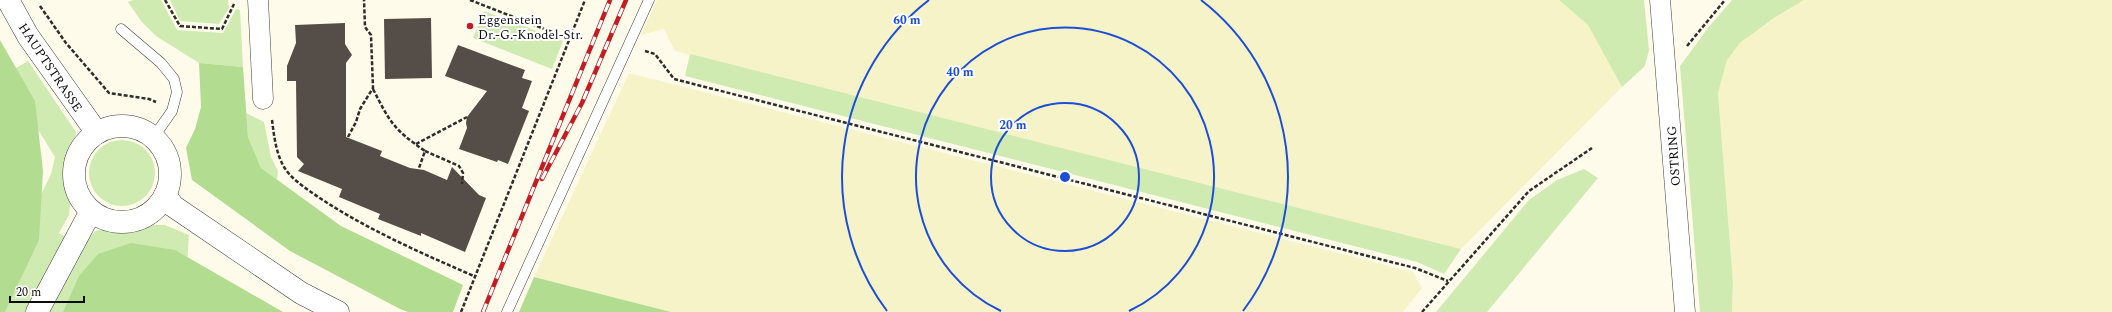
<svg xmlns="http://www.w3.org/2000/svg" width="2112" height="312" font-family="Spectral,serif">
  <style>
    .farmland { fill: #f6f3c8 }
    .green { fill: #cfebb2 }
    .forest { fill: #b2dd90 }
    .building { fill: #554d47 }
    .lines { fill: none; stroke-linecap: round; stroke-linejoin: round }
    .service-casing { stroke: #3e3e3e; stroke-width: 11 }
    .minor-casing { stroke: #3e3e3e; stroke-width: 21 }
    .tertiary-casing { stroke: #3e3e3e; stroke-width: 23 }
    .path { stroke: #2d2d2d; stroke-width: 2.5; stroke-dasharray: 4 2; stroke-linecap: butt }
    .service { stroke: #fff; stroke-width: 10 }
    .minor { stroke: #fff; stroke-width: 20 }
    .tertiary { stroke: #fff; stroke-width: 22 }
    .rail-casing { stroke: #c31c22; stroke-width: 4.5 }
    .rail { stroke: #fff; stroke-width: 3; stroke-dasharray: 9; stroke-linecap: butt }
    .ring { fill: none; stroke: #1d4ed8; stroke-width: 2 }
    .poi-dot { fill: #c31c22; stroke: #fff; stroke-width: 1.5 }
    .labels { text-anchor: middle; stroke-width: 4; stroke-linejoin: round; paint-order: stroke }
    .poi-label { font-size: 13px; fill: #0b0b0b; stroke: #fff; text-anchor: start }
    .street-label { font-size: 13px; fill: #0b0b0b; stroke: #fff }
    .centre { fill: #1d4ed8; stroke: #fff; stroke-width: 2 }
    .ring-label { font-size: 12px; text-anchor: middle; font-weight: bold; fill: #1d4ed8; stroke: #fff; stroke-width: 4; stroke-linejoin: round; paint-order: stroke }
  </style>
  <rect width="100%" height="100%" fill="#fffbea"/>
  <g class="farmland">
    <polygon points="657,0 1559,0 1588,25 1622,87 1461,249 675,51 664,29 641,35"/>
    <polygon points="1804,0 2112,0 2112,312 1732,312 1733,282 1718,93 1727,60 1741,42 1774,18"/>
    <polygon points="629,73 1413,272 1422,288 1403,312 671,312 534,277"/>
  </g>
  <g class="green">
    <polygon points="133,0 161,0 177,30 223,33 236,9 240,10 243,67 199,63 156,36 141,21 128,2"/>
    <polygon points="170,0 228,0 229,8 219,24 180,21"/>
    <polygon points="1559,0 1644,0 1649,50 1645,66 1622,87 1588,25"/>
    <polygon points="1732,0 1804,0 1774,18 1741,42 1727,60 1718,93 1733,282 1732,312 1700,312 1680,66 1708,28"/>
    <polygon points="484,11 563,41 552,69 473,38"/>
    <polygon points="690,54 1461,249 1444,274 1417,262 685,76"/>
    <polygon points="28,61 76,132 69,215 59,233 82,247 95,231 124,225 165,225 189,235 186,279 236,312 0,312 0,293 31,216 51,174 55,157 4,75"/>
    <polygon points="246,113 264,122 271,157 278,171 277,180 261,168 248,137"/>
    <circle cx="122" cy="173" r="33"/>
    <polygon points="1584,169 1598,178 1487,312 1436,312 1529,200 1557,180"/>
  </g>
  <g class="forest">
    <polygon points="0,40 35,101 43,171 39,240 5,312 0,312"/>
    <polygon points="199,63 243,67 248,137 261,168 341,226 463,285 453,312 408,312 400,309 290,251 192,180 186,148 195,129 201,107"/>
    <polygon points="131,243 175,250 283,312 63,312 79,276 98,254"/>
    <polygon points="534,277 671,312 519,312"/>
  </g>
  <g class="building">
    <polygon points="431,18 432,78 385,79 384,19"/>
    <polygon points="345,23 345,44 352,55 346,63 346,137 382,151 380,156 410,168 424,170 447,180 452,167 479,195 486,198 465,252 421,233 421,236 378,219 380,214 339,197 342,189 298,171 304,164 297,157 296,81 287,81 287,66 296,43 295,25"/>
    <polygon points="458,45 525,70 522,78 532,81 522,108 529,111 508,164 498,160 497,162 459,149 467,128 466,123 467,117 487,91 445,76"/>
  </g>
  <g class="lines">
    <defs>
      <g id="service">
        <polyline points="121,29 161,63 174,79 177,92 172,111 153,138"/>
        <polyline points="507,312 649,0"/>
      </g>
      <g id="minor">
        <polyline points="258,0 263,99"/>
        <polyline points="1660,0 1685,312"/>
      </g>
      <g id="tertiary">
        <polyline points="8,0 28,36 97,133"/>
        <circle cx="122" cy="174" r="48"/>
        <polyline points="165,195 173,206 301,293 338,312"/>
        <polyline points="37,312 91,211"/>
      </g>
    </defs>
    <use href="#service" class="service-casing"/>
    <use href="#minor" class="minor-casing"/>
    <use href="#tertiary" class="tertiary-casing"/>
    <g class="path">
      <polyline points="165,0 180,26 222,29 234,4"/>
      <polyline points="470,0 570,39"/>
      <polyline points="40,6 66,43 109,93 149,99 156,102"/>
      <polyline points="1687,46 1725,0"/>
      <polyline points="645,51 655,54 674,79 1415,268 1448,281"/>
      <path d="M373 89C390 122 393 129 425 151L419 168"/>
      <path d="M272 120C274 136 276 153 284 167 290 177 301 185 311 192 361 227 419 252 476 277"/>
      <polyline points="348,137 356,122 360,109 373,88 371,35 365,27 364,0"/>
      <polyline points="416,144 467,117"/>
      <polyline points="425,151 459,166 463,173 462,184"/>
      <polyline points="461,312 585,0"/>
      <polyline points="1422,312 1529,191 1592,148"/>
    </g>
    <use href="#service" class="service"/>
    <use href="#minor" class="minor"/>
    <use href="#tertiary" class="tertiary"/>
    <defs>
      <g id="rail">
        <polyline points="542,179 582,103 626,0"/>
        <polyline points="483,312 610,0"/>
      </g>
    </defs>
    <use href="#rail" class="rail-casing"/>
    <use href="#rail" class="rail"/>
  </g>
  <g class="ring">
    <circle cx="1065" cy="177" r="74"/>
    <path d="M1001 311A149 149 0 1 1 1129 311"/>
    <path d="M887 311A223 223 0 0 1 929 0M1201 0A223 223 0 0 1 1243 311"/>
  </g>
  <circle class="poi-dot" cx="470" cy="26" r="4"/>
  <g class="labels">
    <g class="poi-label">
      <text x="478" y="24">Eggenstein<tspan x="478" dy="15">Dr.-G.-Knodel-Str.</tspan></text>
    </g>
    <g class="street-label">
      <text transform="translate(51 67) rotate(56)" y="5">HAUPTSTRASSE</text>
      <text transform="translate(1673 156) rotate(-94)" y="5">OSTRING</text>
    </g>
  </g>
  <circle cx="1065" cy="177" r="6" class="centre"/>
  <g class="ring-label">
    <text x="907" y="24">60 m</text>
    <text x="960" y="76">40 m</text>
    <text x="1013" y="129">20 m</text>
  </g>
  <path d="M10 296v6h74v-6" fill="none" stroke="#0b0b0b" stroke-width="2"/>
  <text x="16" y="296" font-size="12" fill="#0b0b0b" stroke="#ffffff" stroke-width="3" paint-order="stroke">20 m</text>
</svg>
